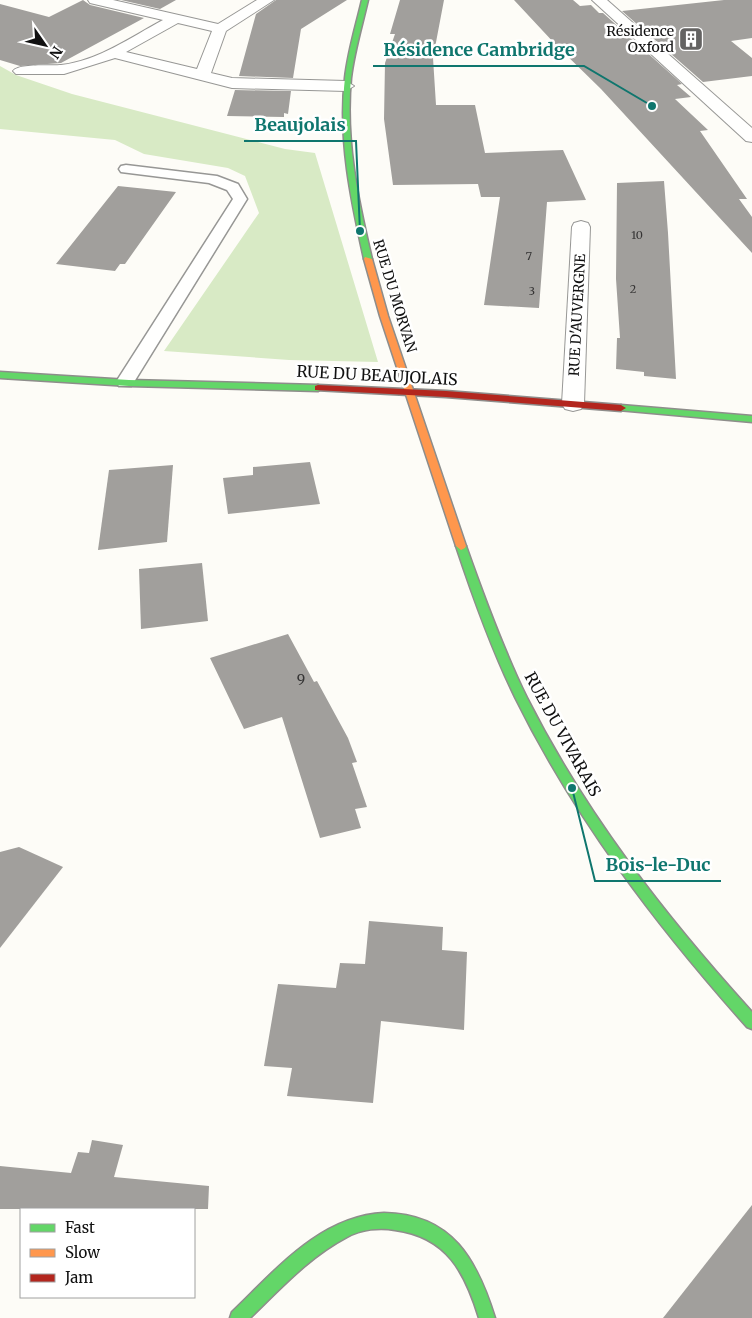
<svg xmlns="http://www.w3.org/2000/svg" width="752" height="1318" font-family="Merriweather,serif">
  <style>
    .forest { fill: #d8eac5 }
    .building { fill: #a19f9c }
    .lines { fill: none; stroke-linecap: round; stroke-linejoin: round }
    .lane-casing { stroke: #979795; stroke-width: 3 }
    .street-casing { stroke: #979795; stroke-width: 2 }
    .fast-casing { stroke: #8e8d8b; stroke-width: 3 }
    .slow-casing { stroke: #8e8d8b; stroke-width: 3 }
    .jam-casing { stroke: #8e8d8b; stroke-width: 3 }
    .lane { fill: #fffffe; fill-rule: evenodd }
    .street { fill: #fffffe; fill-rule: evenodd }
    .fast { fill: #63d668; fill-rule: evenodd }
    .slow { fill: #ff974d; fill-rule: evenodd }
    .jam { fill: #b3261e; fill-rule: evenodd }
    .labels { text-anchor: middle; stroke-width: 5; stroke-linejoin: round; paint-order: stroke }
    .far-number-label { font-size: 11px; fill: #353434 }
    .far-poi-label { font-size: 14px; fill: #111; stroke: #fff; text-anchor: end }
    .far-street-label { font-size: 14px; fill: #111; stroke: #fff }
    .number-label { font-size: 14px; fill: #353434 }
    .street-label { font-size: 16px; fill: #111; stroke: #fff }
    .leader { fill: none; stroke: #0f766e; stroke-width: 2 }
    .callout-dot { fill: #0f766e; stroke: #fff; stroke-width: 2 }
    .callout-label { font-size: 18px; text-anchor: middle; font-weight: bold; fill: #0f766e; stroke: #fff; stroke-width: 5; stroke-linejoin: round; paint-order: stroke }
  </style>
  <rect width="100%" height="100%" fill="#fdfcf7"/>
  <polygon class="forest" points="0,66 16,75 72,94 285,149 315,153 378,362 289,360 164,351 259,213 245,176 228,168 144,154 115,140 0,129"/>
  <g class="building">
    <polygon points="83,0 90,5 144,18 61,63 20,66 0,60 0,4 49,17"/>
    <polygon points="121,0 176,0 160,9"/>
    <polygon points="276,0 347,0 301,29 293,78 239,76 256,14"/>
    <polygon points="400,0 444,0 433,58 436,105 475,105 485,153 563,150 586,200 547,202 539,308 484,305 500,197 481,197 478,184 393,185 384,119 385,63 395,34 390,34"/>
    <polygon points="514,0 573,0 580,6 591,5 599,13 603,13 682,84 677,85 691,97 675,99 708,130 700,131 747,199 739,199 752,217 752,253 601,89 556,45"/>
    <polygon points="724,0 752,0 752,38 731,41 752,58 752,76 703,82 622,11"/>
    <polygon points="235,90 291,91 288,114 284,113 284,117 227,116"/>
    <polygon points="664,181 668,233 676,379 644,376 644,372 616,369 617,338 620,338 616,279 617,183"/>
    <polygon points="118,186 176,192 125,264 120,264 115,271 56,264"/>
    <polygon points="310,462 320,504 228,514 223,478 253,475 253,467"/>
    <polygon points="173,465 167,542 98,550 109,470"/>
    <polygon points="202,563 208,621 141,629 139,569"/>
    <polygon points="288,634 314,682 317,681 348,738 357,762 352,763 367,807 355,809 361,828 320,838 282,717 244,729 210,658"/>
    <polygon points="19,847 63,867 0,948 0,852"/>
    <polygon points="369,921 443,927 442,950 467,952 464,1030 381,1021 373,1103 287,1096 292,1068 264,1066 278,984 336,988 340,963 365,964"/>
    <polygon points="92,1140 123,1145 114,1177 209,1186 208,1209 0,1209 0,1166 71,1173 78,1152 89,1153"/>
    <polygon points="752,1205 752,1318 663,1318 707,1262"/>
  </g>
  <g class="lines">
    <defs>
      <polygon id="lane" points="126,165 217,176 238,184 247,199 134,382 131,386 119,386 116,382 233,199 227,190 209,183 121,172 119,169 121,166"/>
      <g id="street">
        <path d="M88 0H113L218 24 257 0H274L226 31 211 73 232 78 346 81 354 86 346 91 232 88 115 58 64 74H16L13 71C19 63 51 66 61 65 98 61 131 37 163 20L90 3ZM178 23 212 31 197 69 126 52Z"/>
        <polygon points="592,0 607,0 752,128 752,142 746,141"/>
        <polygon points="581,221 588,223 590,227 584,404 581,409 573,411 565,409 562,404 572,227 574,223"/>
      </g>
      <g id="fast">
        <path d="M362 0H368C362 26 354 52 351 78 345 139 358 200 372 259L368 261 364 259C351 200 338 139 345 78 348 51 356 26 362 0Z"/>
        <polygon points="0,372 129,380 318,385 322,388 318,391 129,386 0,378"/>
        <polygon points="621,405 752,416 752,422 618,410 616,408"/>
        <path d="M461 542 466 546C484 597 503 649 527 698 585 813 665 916 752 1012V1029L747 1027C657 926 575 819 515 697 491 648 473 597 456 546Z"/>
        <path d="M384 1213C452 1214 477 1260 495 1318H479C465 1272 447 1237 395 1230 380 1227 361 1229 347 1237 309 1257 280 1289 250 1318H230L232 1312C275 1271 320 1216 384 1213Z"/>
      </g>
      <polygon id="slow" points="365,257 372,259 388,316 466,546 465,548 461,550 456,546 380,316 364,259"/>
      <polygon id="jam" points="318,385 446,391 621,405 626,408 621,411 446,397 315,390 315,386"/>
    </defs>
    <use href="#lane" class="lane-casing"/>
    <use href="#street" class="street-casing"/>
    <use href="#fast" class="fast-casing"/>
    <use href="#slow" class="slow-casing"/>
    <use href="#jam" class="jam-casing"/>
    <use href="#lane" class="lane"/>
    <use href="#street" class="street"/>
    <use href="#fast" class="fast"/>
    <use href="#slow" class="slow"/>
    <use href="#jam" class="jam"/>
  </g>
  <defs>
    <symbol id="building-square" viewBox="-11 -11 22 22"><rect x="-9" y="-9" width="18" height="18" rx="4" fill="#646362" stroke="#fff"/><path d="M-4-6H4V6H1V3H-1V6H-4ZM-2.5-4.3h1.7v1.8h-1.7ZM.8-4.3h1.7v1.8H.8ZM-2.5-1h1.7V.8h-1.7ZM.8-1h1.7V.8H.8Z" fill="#fff"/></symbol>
  </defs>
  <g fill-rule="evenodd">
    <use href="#building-square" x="677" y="25" width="28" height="28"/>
  </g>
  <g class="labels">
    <g class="far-number-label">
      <text x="637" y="239">10</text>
      <text x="529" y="260">7</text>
      <text x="633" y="293">2</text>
      <text x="532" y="295">3</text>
    </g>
    <g class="far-poi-label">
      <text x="674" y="36">Résidence<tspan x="674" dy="16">Oxford</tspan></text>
    </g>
    <g class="far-street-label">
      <text transform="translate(395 296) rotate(73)" y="5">RUE DU MORVAN</text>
      <text transform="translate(577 315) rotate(-87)" y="5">RUE D'AUVERGNE</text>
    </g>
    <g class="number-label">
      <text x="301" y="684">9</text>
    </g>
    <g class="street-label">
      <text transform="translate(377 375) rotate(3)" y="6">RUE DU BEAUJOLAIS</text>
      <text transform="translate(563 734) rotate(61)" y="6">RUE DU VIVARAIS</text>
    </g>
  </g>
  <path class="leader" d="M652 106L584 66H373M360 231L356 141H244M572 788L595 881H721"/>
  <g class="callout-dot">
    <circle cx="652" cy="106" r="5"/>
    <circle cx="360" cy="231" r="5"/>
    <circle cx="572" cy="788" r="5"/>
  </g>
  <g class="callout-label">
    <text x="479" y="56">Résidence Cambridge</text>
    <text x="300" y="131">Beaujolais</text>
    <text x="658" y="871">Bois-le-Duc</text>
  </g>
  <rect x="20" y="1208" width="175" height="90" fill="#ffffff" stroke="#a0a0a0"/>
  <rect x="30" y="1224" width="25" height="8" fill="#63d668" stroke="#a0a0a0"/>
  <text x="65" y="1233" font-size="15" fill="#111111">Fast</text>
  <rect x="30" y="1249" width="25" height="8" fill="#ff974d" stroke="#a0a0a0"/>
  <text x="65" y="1258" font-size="15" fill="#111111">Slow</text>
  <rect x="30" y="1274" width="25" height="8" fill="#b3261e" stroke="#a0a0a0"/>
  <text x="65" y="1283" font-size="15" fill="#111111">Jam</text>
  <g transform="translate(45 45) rotate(124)" stroke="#ffffff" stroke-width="4" paint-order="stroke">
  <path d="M0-4L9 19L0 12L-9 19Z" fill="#111111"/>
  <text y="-8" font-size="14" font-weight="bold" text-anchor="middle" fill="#111111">N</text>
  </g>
</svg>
